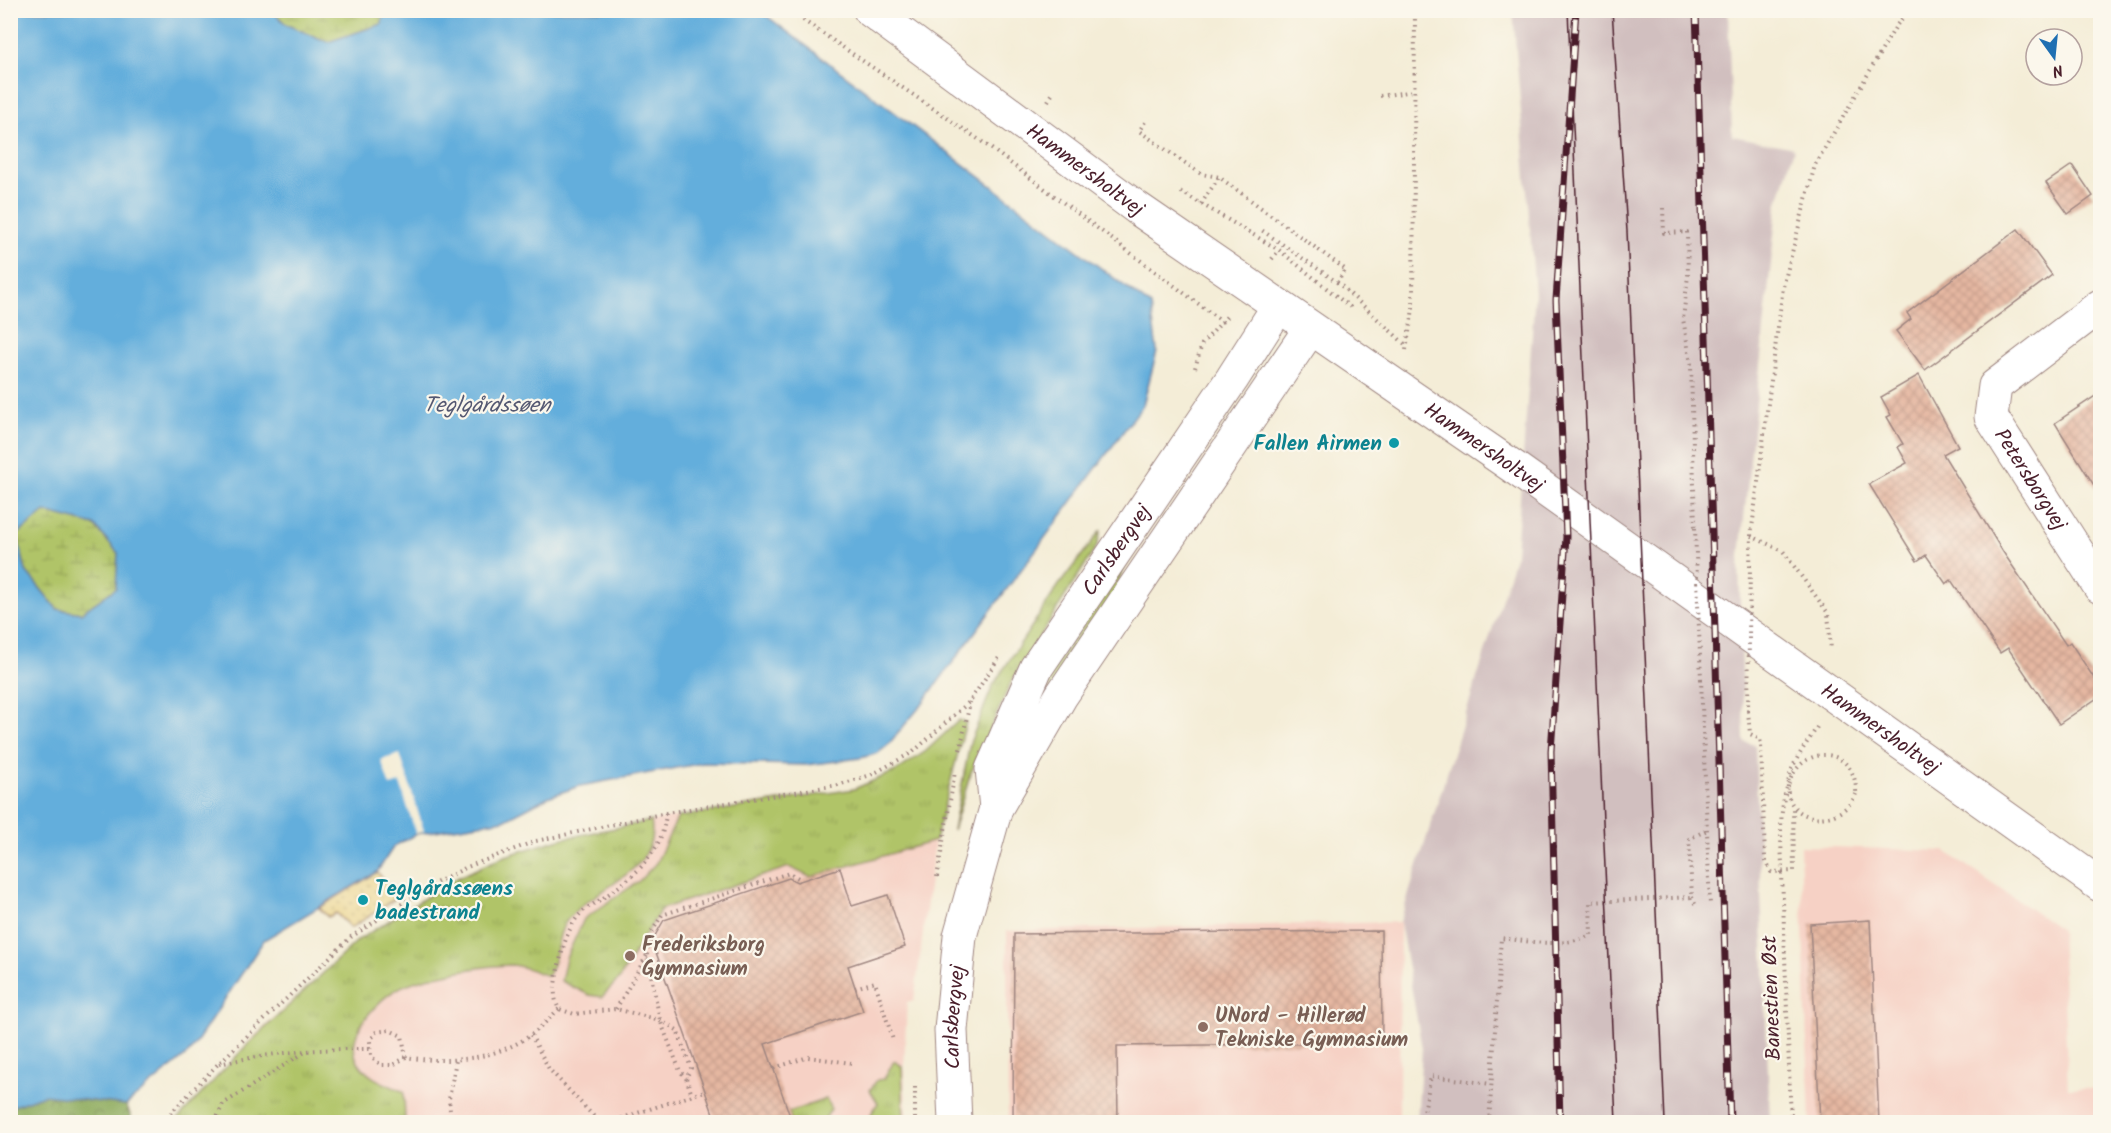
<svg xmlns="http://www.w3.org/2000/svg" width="2111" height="1133" font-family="Kalam,sans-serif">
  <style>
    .built { fill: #f6d1c5 }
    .railway { fill: #d1bfbf }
    .grass { fill: url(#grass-tufts); stroke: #7d724a; stroke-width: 1.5 }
    .forest { fill: url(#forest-crowns); stroke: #6b6444; stroke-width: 1.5 }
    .wetland { fill: url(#wetland-marsh); stroke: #7d724a; stroke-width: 1.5 }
    .sand { fill: url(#sand-dots); stroke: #9c7c64; stroke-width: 1.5 }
    .water { fill: #63aedc; stroke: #566684; stroke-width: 1.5; fill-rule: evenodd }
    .pier { fill: #f4edd7 }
    .building { fill: url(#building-cross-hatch) }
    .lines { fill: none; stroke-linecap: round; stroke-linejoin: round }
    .minor-casing { stroke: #9f8681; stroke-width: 35 }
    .tertiary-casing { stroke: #9f8681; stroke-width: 35 }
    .path { stroke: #9f8681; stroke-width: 4; stroke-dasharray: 1.5 4.5; stroke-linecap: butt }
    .minor { stroke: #fff; stroke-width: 33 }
    .tertiary { stroke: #fff; stroke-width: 33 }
    .tram { stroke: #4a1f2b; stroke-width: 1.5 }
    .rail-casing { stroke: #4a1f2b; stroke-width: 7 }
    .rail { stroke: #fbf7ec; stroke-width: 4.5; stroke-dasharray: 14; stroke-linecap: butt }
    .path-bridge { stroke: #9f8681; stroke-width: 4; stroke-dasharray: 1.5 4.5; stroke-linecap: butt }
    .culture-dot { fill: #0f9aa8; stroke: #fbf7ec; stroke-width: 2 }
    .education-dot { fill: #8d6e63; stroke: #fbf7ec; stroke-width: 2 }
    .labels { text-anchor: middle; stroke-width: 4.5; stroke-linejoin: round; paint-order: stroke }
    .street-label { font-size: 21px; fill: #4a1f2b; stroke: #fbf7ec }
    .culture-label { font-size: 21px; font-weight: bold; fill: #0d838f; stroke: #fbf7ec; text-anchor: end }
    .education-label { font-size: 21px; font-weight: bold; fill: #785e54; stroke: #fbf7ec; text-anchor: start }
    .water-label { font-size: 22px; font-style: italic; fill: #545872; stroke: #fbf7ec }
  </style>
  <defs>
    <pattern id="grass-tufts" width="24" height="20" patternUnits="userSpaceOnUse" patternTransform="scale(1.5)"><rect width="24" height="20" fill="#b0c468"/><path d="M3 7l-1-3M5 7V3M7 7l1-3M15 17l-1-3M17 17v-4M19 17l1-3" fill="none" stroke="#99a85a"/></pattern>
    <pattern id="forest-crowns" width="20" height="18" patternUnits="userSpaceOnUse" patternTransform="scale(1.5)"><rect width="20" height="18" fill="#8caa5c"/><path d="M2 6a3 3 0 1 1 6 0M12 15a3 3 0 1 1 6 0" fill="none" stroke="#748a4c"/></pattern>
    <pattern id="wetland-marsh" width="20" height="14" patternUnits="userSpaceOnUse" patternTransform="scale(1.5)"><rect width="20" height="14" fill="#b0c468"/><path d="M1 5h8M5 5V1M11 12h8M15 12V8" fill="none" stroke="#99a85a"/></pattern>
    <pattern id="sand-dots" width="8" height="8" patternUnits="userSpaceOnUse" patternTransform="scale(1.5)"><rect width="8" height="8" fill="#eeda9e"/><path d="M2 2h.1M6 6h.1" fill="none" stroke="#cebb88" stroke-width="1.8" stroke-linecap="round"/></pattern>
    <pattern id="building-cross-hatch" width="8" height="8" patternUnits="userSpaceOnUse" patternTransform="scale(1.5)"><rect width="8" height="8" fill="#e5b7a1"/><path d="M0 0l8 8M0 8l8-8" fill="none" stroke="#c69d8b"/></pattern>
  </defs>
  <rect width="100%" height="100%" fill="#fbf7ec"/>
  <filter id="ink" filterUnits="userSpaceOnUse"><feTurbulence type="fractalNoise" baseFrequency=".0167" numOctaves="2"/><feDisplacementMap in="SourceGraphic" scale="12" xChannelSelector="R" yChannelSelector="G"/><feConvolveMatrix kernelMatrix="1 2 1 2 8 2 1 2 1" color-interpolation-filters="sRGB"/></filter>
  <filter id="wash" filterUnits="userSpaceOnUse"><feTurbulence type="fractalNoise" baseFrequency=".008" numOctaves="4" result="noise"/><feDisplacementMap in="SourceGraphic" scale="24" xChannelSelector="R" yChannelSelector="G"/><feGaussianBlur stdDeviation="1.35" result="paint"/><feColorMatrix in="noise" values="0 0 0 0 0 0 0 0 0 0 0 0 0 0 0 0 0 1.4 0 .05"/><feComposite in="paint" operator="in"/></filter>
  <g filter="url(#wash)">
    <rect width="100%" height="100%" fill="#f4edd7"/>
    <g class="built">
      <polygon points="950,778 935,841 914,1001 907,1002 904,1069 907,1122 175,1122 252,1038 358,940 475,869 529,848 600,830 790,798"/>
      <polygon points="1800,846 1945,851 2061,930 2068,1088 2100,1088 2100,1122 1810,1122"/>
      <polygon points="1400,922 1399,1122 1008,1122 1007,931"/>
    </g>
    <polygon class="railway" points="1513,11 1728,11 1732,136 1794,148 1777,206 1739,565 1744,742 1755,745 1770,1122 1417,1122 1422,1048 1400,922 1516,554 1535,293"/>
    <g class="grass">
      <polygon points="1101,530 1097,546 1011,682 970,775 953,830 970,743 993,685 1059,585"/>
      <polygon points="1126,562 1113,598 1019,754 1043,683"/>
      <polygon points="959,720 966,722 935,841 810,877 789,867 661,909 619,979 602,997 589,995 561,981 566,958 584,919 639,881 656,863 678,817 854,789 898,770 926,751"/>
      <path d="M651 821C661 873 593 887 568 919 555 935 559 960 547 976 537 972 524 966 512 965 487 965 422 976 399 988 378 999 343 1035 358 1062 368 1079 387 1084 404 1092L405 1122H175L245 1047 358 940 453 880 502 857 560 839Z"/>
      <polygon points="894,1061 902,1066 904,1122 872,1122 871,1114 878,1103 870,1090 877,1080 884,1079"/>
      <polygon points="826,1099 831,1109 823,1122 792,1122 789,1112"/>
    </g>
    <polygon class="forest" points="44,1095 126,1105 133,1122 11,1122 11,1107"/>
    <g class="wetland">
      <polygon points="272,11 384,11 382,24 328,42 287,25"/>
      <polygon points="46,511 94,525 118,553 116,588 81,613 57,609 26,571 17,535"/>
    </g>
    <polygon class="sand" points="377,872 399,896 351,928 336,913 328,917 319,908"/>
    <path class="water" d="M11 11H272L287 25 328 42 382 24 384 11H760L1151 306 1157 351 1143 405 919 708 887 746 878 753 861 758 806 765 703 763 580 786 548 797 504 820 416 834 394 846 377 872 264 940 190 1052 126 1105 44 1095 11 1107ZM45 512 94 525 118 553 116 588 81 613 57 609 26 571 17 535Z"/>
    <polygon class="pier" points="400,754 424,831 416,834 400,783 390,786 381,760"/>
    <g id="blocks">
      <g class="building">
        <polygon points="2072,165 2093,196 2068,214 2046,183"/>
        <polygon points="2018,229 2052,275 1925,370 1896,331 1911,319 1907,313"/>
        <polygon points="1919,375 1958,446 1943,454 2003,552 2066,645 2070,642 2100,687 2100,696 2059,724 2008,648 2000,653 1951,580 1946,584 1926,555 1917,561 1869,484 1907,463 1898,447 1903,444 1887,417 1891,415 1881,397"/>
        <polygon points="2100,393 2100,495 2055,423"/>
        <polygon points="840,868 852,906 888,895 905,947 848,966 863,1011 765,1044 792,1122 716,1122 652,941 664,920 789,878 797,882"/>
        <polygon points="1870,920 1879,1122 1820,1122 1810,924"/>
        <polygon points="1381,931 1382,1043 1117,1046 1118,1122 1013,1122 1014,934"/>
      </g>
    </g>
  </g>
  <g filter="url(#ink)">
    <use href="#blocks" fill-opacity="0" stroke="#9f8681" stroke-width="1.5"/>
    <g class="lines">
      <defs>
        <g id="minor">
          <path id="s1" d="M2100 306 1995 386 1991 417 2100 587"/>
        </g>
        <g id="tertiary">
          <path id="s2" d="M870 10 1137 208 1515 468 2100 885"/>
          <path id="s3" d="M996 808 992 769 1036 668 1232 379 1278 307"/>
          <path id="s4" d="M955 1122 951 1030 960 936 996 808 1061 696 1310 329"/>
        </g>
      </defs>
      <use href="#minor" class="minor-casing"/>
      <use href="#tertiary" class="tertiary-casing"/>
      <g class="path">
        <polyline points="788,10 981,141 1224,323"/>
        <polyline points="1380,96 1415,91"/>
        <polyline points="1048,101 1053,93"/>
        <polyline points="1145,122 1139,131 1201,174 1219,177 1346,270 1337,282 1260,229"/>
        <polyline points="1181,192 1279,250 1350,307 1351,311"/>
        <polyline points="1201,204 1219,177"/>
        <polyline points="1663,208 1664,233 1687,232 1688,275 1683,319 1691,364 1695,528"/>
        <polyline points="1272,259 1279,250"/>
        <polyline points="1337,282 1406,345"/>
        <polyline points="1406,350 1413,309 1415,10"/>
        <polyline points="1195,368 1202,344 1229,314"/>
        <polyline points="1751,536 1783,551 1828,613 1831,650"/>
        <polyline points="1750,566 1751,536 1783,287 1815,165 1896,26 1909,10"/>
        <polyline points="1701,679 1710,906"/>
        <polyline points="1748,711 1750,734 1760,739 1761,744 1765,859 1771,872 1794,871 1793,805"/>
        <path d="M1817 727C1807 744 1789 765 1788 785 1784 822 1839 831 1856 794"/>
        <polyline points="960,750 970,702"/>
        <path d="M666 813C663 854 634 876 603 898 595 903 586 908 580 914 567 928 562 951 558 969 555 983 552 996 559 1009L574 1014 616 1009 660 1020 677 1030 691 1068 686 1078 692 1095"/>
        <polyline points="1782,873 1791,1122"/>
        <polyline points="937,877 955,772"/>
        <polyline points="1692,897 1696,906"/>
        <polyline points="647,955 650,935 662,915 789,873 802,880"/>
        <polyline points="855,988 875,982 893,1040"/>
        <polyline points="616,1009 647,955 660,1020 680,1071 686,1078"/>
        <polyline points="531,1035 549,1069 599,1122"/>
        <path d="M406 1057 393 1065H381L371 1056 370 1041 376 1032 389 1030 402 1036 406 1057C447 1064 497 1060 532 1034 542 1027 550 1017 559 1009"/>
        <path d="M219 1064C269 1053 319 1048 370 1049"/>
        <polyline points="774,1068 808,1057 851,1063"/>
        <polyline points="915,1087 915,1122"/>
        <polyline points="162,1122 217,1065 351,937 428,887 467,867 536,841 666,813 838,785 871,775 913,752 970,701 1000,656"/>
        <polyline points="215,1122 223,1104 305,1052"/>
        <polyline points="451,1122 449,1099 456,1060"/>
        <polyline points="610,1122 705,1091"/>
        <polyline points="1422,1122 1431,1076 1491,1084"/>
        <path d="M1489 1122 1501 938C1534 942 1561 948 1591 935L1590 902 1692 897 1689 839 1707 830"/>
      </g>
      <use href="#minor" class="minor"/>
      <use href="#tertiary" class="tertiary"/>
      <g class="tram">
        <polyline points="1568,10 1616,1122"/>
        <polyline points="1612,10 1627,231 1665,1122"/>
      </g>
      <defs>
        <g id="rail">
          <polyline points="1696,10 1730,1122"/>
          <polyline points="1560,1122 1551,751 1566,537 1556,300 1576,10"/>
        </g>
      </defs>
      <use href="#rail" class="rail-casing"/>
      <use href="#rail" class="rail"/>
      <g class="path-bridge">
        <polyline points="1695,528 1701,679"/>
        <polyline points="1748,711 1750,566"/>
        <path d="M1782 873C1782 843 1777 808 1790 780 1807 741 1858 749 1856 794"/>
      </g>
    </g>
  </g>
  <g class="culture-dot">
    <circle cx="1394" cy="443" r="6"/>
    <circle cx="363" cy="900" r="6"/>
  </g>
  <g class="education-dot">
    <circle cx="630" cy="956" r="6"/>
    <circle cx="1203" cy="1027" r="6"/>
  </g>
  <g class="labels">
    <g class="street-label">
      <text dy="7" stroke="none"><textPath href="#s2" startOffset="268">Hammersholtvej</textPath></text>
      <text dy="7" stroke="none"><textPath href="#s2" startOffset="754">Hammersholtvej</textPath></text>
      <text dy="7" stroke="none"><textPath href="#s1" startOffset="237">Petersborgvej</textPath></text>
      <text dy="7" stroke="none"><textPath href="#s3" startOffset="292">Carlsbergvej</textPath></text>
      <text dy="7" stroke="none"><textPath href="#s2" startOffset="1240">Hammersholtvej</textPath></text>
      <text transform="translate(1771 998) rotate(-92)" y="7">Banestien Øst</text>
      <text dy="7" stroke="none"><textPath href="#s4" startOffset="105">Carlsbergvej</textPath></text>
    </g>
    <g class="culture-label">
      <text x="1382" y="450">Fallen Airmen</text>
      <text x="375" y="895" text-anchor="start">Teglgårdssøens<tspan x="375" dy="24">badestrand</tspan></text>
    </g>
    <g class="education-label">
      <text x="642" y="951">Frederiksborg<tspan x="642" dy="24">Gymnasium</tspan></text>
      <text x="1215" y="1022">UNord - Hillerød<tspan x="1215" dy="24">Tekniske Gymnasium</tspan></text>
    </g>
    <g class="water-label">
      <text x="487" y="412">Teglgårdssøen</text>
    </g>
  </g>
  <rect width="2111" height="1133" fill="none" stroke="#fbf7ec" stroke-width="36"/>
  <g transform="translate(2054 57) rotate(165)"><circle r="28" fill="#fbf7ec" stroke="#b4a19f" stroke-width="1.5"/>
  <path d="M0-4.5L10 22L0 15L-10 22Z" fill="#1f6fb2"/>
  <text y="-9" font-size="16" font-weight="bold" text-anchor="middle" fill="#4a1f2b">N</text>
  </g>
</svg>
